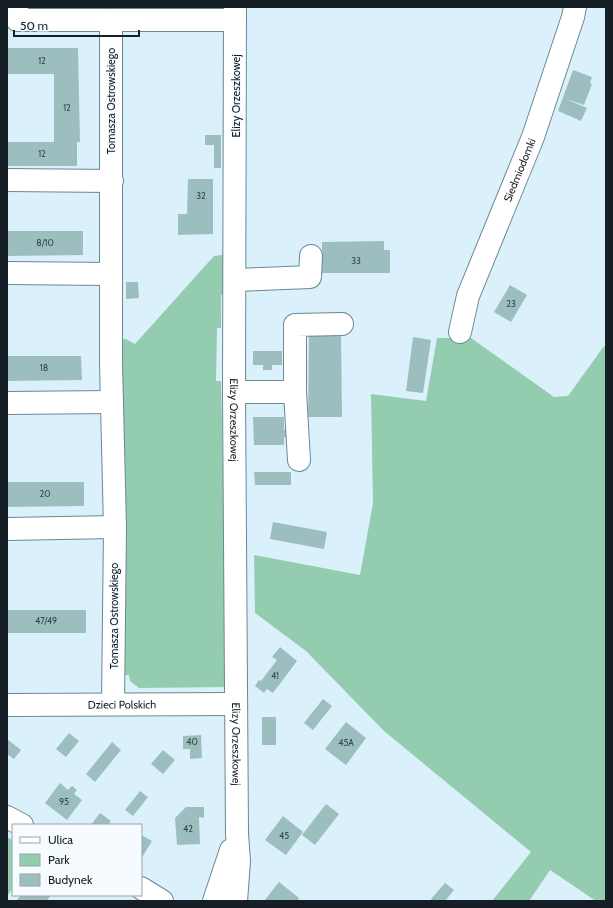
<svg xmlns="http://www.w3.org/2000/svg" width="613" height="908" font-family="Cabin,sans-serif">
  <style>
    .green { fill: #94ccaf }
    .building { fill: #9dbebe }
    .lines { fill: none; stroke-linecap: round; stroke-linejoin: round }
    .minor-casing { stroke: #6d8794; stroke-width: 24 }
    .minor { stroke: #fff; stroke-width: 22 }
    .labels { text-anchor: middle; stroke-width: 3; stroke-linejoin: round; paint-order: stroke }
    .number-label { font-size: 9px; fill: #37474b }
    .street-label { font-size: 11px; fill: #151f25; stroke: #f5fbfe }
  </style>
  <rect width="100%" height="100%" fill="#daf1fc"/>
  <g class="green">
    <polygon points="223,255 224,293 221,295 221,328 217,328 216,381 221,381 228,687 139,688 130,681 129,675 124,675 121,339 126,339 135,344 214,256"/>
    <polygon points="437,338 471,338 554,397 568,396 604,346 606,348 606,901 596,901 550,870 529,901 492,901 531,852 384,731 306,651 255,613 254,555 360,575 373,503 371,394 426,401"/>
    <polygon points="7,837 13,840 13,888 7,896"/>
  </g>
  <g class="building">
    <polygon points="7,48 78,48 80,142 77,142 77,166 7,166 7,142 54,142 54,74 7,74"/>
    <polygon points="573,70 592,77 590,83 592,84 584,105 566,99 587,108 581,121 558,111"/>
    <polygon points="205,135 221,135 221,168 214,168 214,145 205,145"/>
    <polygon points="188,179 213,179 213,234 178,235 178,214 187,214"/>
    <polygon points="7,231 83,231 83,255 7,256"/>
    <polygon points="384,241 384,250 390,250 390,273 322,273 322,242"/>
    <polygon points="126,282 138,282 139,298 126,299"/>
    <polygon points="510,285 527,295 511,322 494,312"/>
    <polygon points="309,330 341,330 342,417 308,417"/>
    <polygon points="413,337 431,340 423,393 406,391"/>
    <polygon points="253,351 282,351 282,365 272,365 272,370 263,370 263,365 253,365"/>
    <polygon points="7,356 81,356 82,380 7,381"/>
    <polygon points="253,417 284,417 284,430 289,430 289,437 284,437 284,445 254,445"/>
    <polygon points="254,472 291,472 291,485 255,485"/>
    <polygon points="7,482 84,482 84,506 7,507"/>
    <polygon points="273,522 327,532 324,549 270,539"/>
    <rect x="7" y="610" width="79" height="23"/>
    <polygon points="280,647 297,661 273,693 267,689 264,693 255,686 259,680 261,681 277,660 272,657"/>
    <polygon points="323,699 332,706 313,730 304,723"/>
    <rect x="262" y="717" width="14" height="28"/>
    <polygon points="346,722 366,738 346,765 325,749"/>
    <polygon points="69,733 79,741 66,757 56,749"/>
    <polygon points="201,735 202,758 190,759 190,749 183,749 183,736"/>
    <polygon points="7,739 21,750 14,759 7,754"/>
    <polygon points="112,742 121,750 95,782 86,774"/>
    <polygon points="163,750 175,760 163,774 151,764"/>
    <polygon points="60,783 68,790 72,786 77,790 74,794 82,800 67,820 45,803"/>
    <polygon points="140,791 148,797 133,816 125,810"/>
    <polygon points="326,804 339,814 315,845 302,835"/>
    <polygon points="186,807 204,807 204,818 199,817 200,844 177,845 175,818"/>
    <polygon points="100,813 111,821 108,825 91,825"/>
    <polygon points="283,816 303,832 286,855 265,840"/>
    <polygon points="141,835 152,841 141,859"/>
    <polygon points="279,882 299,898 298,901 264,901"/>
    <polygon points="445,883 454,890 445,901 433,901 431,899"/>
    <polygon points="21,895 51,895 47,901 16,901"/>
  </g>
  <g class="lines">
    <defs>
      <g id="minor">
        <polyline points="17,7 17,20 235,20"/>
        <path id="s1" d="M235 7 234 392 237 834 239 861 236 901"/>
        <polyline points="111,20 111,363 115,527 113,704"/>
        <polyline points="7,180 112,181"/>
        <polyline points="7,273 111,274"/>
        <polyline points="235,280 310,277 311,256"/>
        <path id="s2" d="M460 332 468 296 533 137 573 17 575 7"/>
        <polyline points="234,392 295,392"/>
        <polyline points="7,403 112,402"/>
        <polyline points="299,460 295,392 295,325 342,324"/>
        <polyline points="7,529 115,527"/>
        <path id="s3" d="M7 705 236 704"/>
        <polyline points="7,817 22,825"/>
        <polyline points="141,888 162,901"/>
        <polyline points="214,901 231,850"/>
      </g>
    </defs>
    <use href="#minor" class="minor-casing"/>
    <use href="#minor" class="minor"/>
  </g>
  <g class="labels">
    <g class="number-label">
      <text x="42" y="64">12</text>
      <text x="67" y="111">12</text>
      <text x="42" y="157">12</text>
      <text x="201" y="199">32</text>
      <text x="45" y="246">8/10</text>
      <text x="356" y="264">33</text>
      <text x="511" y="307">23</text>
      <text x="44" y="371">18</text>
      <text x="45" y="497">20</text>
      <text x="46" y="624">47/49</text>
      <text x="275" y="679">41</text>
      <text x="192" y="745">40</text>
      <text x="346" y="746">45A</text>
      <text x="64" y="805">95</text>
      <text x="188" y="832">42</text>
      <text x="284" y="839">45</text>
    </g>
    <g class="street-label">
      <text transform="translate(236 96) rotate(-90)" y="4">Elizy Orzeszkowej</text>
      <text transform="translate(111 101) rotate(-90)" y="4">Tomasza Ostrowskiego</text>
      <text dy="4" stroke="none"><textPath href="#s2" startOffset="173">Siedmiodomki</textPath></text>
      <text dy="4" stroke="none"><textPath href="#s1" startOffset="413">Elizy Orzeszkowej</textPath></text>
      <text transform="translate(114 616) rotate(-90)" y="4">Tomasza Ostrowskiego</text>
      <text dy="4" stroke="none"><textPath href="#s3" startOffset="115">Dzieci Polskich</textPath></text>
      <text dy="4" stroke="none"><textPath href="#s1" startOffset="737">Elizy Orzeszkowej</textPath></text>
    </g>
  </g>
  <rect width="613" height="908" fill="none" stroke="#151f25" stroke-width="16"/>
  <rect x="12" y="824" width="130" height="72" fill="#f5fbfe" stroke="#9ba3a7"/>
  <rect x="20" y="837" width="20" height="6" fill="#ffffff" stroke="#9ba3a7"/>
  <text x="48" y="844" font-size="12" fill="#151f25">Ulica</text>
  <rect x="20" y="854" width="20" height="12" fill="#94ccaf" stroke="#9ba3a7"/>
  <text x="48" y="864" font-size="12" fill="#151f25">Park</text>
  <rect x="20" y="874" width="20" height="12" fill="#9dbebe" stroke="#9ba3a7"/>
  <text x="48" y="884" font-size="12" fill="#151f25">Budynek</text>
  <path d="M14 30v6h125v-6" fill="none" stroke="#151f25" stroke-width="2"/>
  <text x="20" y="30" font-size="12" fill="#151f25" stroke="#f5fbfe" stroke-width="3" paint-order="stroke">50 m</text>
</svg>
